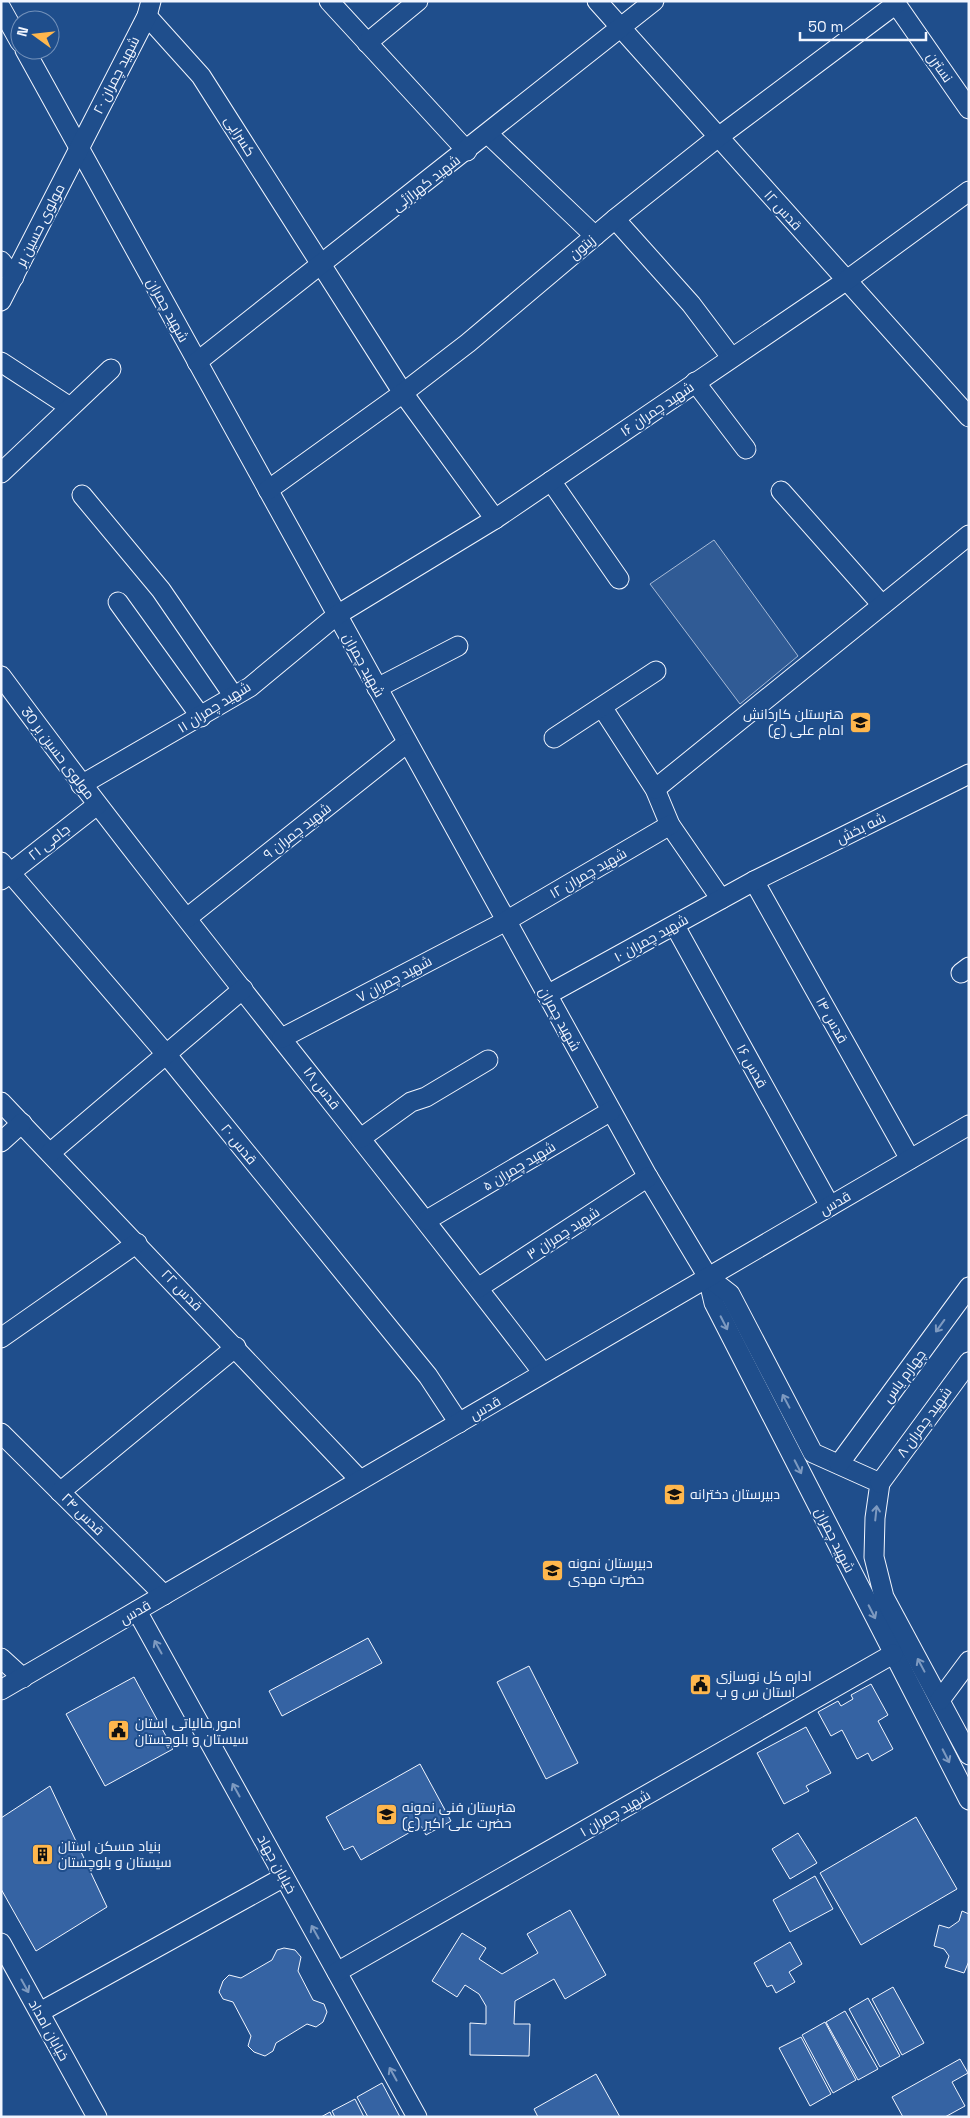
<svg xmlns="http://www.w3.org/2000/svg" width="970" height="2118" font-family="'Space Grotesk',Cairo,sans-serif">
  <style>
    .green { fill: #305b95; stroke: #a8bbd7 }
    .building { fill: #3563a3; stroke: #f2f6ff }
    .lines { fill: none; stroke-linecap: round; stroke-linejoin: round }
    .minor-casing { stroke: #f2f6ff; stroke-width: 21 }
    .minor { stroke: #1f4e8c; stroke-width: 19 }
    .oneway { stroke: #7e9ac0 }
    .labels { text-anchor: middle; stroke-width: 4; stroke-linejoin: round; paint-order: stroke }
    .street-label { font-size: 14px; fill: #f2f6ff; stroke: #1f4e8c }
    .poi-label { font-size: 14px; fill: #f2f6ff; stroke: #1f4e8c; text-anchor: start }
  </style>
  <rect width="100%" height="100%" fill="#1f4e8c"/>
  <polygon class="green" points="714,540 798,656 740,704 650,584"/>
  <g class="building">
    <polygon points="368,1638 382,1663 282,1716 269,1691"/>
    <polygon points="529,1666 578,1763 546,1779 497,1682"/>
    <polygon points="134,1677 173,1749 105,1786 66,1714"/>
    <polygon points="871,1684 888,1715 878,1721 893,1749 872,1761 868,1753 857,1759 842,1730 831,1736 818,1712 838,1701 841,1706 853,1699 851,1695"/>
    <polygon points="806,1727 831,1773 806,1786 809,1791 784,1804 757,1753"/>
    <polygon points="420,1764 451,1821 426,1835 421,1826 361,1860 353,1846 344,1850 326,1817"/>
    <polygon points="50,1786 107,1907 36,1951 1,1889 1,1818"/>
    <polygon points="916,1817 957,1889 861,1945 820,1873"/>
    <polygon points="798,1833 817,1863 790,1879 772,1849"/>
    <polygon points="815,1876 833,1909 790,1932 773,1900"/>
    <polygon points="570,1910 606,1975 565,1999 554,1979 515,2001 514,2024 530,2024 529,2056 470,2055 470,2023 486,2024 486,2006 479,1994 465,1985 457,1997 432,1981 462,1933 486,1948 479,1959 502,1974 538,1953 527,1934"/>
    <polygon points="962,1911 969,1914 969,1961 964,1973 945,1967 949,1956 944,1949 934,1946 939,1925 949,1928 959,1921"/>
    <polygon points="790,1942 802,1964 789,1972 795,1982 776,1993 772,1985 767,1987 754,1963"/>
    <polygon points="284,1948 295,1950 301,1957 298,1971 313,2000 324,2004 327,2012 323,2022 316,2027 307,2024 276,2043 273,2051 265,2056 254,2052 248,2046 251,2036 233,2002 223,1999 219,1992 223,1981 229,1975 241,1978 272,1960 277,1950"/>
    <polygon points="893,1987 924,2043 902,2055 872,1999"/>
    <polygon points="868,1998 900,2056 880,2067 849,2009"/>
    <polygon points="845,2011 878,2069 858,2080 826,2022"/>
    <polygon points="825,2022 856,2080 833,2093 802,2035"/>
    <polygon points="801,2037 831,2094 810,2106 779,2048"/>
    <polygon points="960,2059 968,2073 952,2082 965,2106 945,2117 903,2117 892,2097"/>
    <polygon points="596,2074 620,2117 538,2117 534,2109"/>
    <polygon points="382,2083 400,2117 368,2117 357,2097"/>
    <polygon points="355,2099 364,2117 335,2117 332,2111"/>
    <polygon points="330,2112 332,2117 321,2117"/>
  </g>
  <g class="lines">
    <defs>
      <g id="minor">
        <polyline points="329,1 467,151"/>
        <polyline points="597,1 969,417"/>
        <polyline points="894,1 969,109"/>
        <polyline points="1,8 20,42"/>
        <polyline points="147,16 201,76 403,393 495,519"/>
        <polyline points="367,43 418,1"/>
        <polyline points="25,50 648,1177 708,1277 714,1303 969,1800"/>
        <polyline points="488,134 595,236"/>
        <polyline points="615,219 691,304 731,357"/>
        <polyline points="1,261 14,277"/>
        <polyline points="1,301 147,16 151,1"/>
        <polyline points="1,362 70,407"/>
        <polyline points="197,362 654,1"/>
        <polyline points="695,382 746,449"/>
        <polyline points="1,473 111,369"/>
        <polyline points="551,481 619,579"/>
        <polyline points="268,490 403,393 468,343 615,219 717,138 896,4"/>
        <polyline points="781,491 882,605"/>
        <polyline points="82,495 161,590 233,695"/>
        <polyline points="118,602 201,717"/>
        <path d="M1 676C176 913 365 1139 543 1373"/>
        <polyline points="377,688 458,646"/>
        <polyline points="602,707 655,789 670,825 721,899"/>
        <polyline points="554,738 656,671"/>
        <polyline points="81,785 250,687 337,615 495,519 847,280 969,191"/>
        <polyline points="655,789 969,535"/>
        <polyline points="1,862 166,1054 428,1376 459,1423"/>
        <polyline points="1,880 97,805"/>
        <polyline points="754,881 910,1159"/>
        <polyline points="187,918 407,743"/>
        <polyline points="675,926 830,1206"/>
        <polyline points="961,973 969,967"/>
        <polyline points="547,995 754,881 969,774"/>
        <polyline points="282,1038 506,921 670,825"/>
        <polyline points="1,1102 360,1480"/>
        <polyline points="361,1138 411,1102 426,1097 488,1060"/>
        <polyline points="1,1142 22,1123"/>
        <polyline points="50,1153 243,989"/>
        <polyline points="427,1220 611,1111"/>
        <polyline points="708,1277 730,1294 813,1453 880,1483 875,1518 874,1557 884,1597 969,1755"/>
        <polyline points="478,1288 648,1177"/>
        <polyline points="1,1338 137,1243"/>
        <polyline points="1,1433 164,1595"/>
        <polyline points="839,1464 969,1287"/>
        <polyline points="880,1483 969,1362"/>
        <polyline points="60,1492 236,1347"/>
        <polyline points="137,1611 417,2117"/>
        <polyline points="1,1658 23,1678"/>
        <polyline points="1,1690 969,1125"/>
        <polyline points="940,1700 969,1661"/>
        <polyline points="1,1943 97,2117"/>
        <polyline points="337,1972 893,1654"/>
        <polyline points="40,2012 284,1877"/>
      </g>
    </defs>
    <use href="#minor" class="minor-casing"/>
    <use href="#minor" class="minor"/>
  </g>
  <defs><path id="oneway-shaft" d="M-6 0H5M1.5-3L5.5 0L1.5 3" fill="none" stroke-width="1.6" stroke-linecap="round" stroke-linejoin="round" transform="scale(1.25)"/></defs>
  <g class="oneway">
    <use href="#oneway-shaft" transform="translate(724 1323) rotate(63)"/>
    <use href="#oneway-shaft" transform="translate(940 1326) rotate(126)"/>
    <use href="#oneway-shaft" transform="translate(786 1401) rotate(-118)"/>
    <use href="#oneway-shaft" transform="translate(798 1467) rotate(63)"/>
    <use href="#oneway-shaft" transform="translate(876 1513) rotate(-84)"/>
    <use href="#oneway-shaft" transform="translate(872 1612) rotate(63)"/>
    <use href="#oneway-shaft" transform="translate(158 1647) rotate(-119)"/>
    <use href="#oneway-shaft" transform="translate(921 1665) rotate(-118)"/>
    <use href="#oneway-shaft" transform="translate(946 1756) rotate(63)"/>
    <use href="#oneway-shaft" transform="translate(236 1790) rotate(-119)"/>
    <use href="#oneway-shaft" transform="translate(315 1932) rotate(-119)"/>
    <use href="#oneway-shaft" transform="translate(25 1986) rotate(61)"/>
    <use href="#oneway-shaft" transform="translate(393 2074) rotate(-119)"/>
  </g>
  <defs>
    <symbol id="school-square" viewBox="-11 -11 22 22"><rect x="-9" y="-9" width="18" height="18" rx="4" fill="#ffb74d" stroke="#1f4e8c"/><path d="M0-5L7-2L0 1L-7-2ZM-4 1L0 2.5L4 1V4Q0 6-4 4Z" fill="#111"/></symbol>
    <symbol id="civic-square" viewBox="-11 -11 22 22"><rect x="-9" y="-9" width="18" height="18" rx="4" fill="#ffb74d" stroke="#1f4e8c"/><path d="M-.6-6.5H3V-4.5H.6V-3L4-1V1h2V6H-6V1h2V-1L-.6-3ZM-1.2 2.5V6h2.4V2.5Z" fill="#111"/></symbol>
    <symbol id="building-square" viewBox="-11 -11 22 22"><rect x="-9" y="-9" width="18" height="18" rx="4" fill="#ffb74d" stroke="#1f4e8c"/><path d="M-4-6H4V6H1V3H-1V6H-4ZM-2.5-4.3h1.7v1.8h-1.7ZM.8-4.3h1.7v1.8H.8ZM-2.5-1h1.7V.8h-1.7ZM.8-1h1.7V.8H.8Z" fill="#111"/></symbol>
  </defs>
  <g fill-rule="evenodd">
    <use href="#school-square" x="848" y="710" width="25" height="25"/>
    <use href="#school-square" x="662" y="1482" width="25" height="25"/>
    <use href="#school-square" x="540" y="1558" width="25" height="25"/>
    <use href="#civic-square" x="688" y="1672" width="25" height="25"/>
    <use href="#civic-square" x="106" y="1718" width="25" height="25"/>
    <use href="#school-square" x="374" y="1802" width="25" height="25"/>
    <use href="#building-square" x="30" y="1842" width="25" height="25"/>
  </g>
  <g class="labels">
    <g class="street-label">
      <text transform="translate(940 67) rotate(55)" y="5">نسترن</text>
      <text transform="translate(116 75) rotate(-63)" y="5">شهید چمران ۲۰</text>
      <text transform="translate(240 136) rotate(58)" y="5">کسرایی</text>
      <text transform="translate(426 183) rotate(-38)" y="5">شهید کهرازئی</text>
      <text transform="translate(783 210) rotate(48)" y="5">قدس ۱۲</text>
      <text transform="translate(40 225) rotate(-63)" y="5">مولوی حسین بر</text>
      <text transform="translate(582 247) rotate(-40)" y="5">زیتون</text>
      <text transform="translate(168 310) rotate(61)" y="5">شهید چمران</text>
      <text transform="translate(657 409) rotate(-34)" y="5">شهید چمران ۱۶</text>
      <text transform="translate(364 665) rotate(61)" y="5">شهید چمران</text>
      <text transform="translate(214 707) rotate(-32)" y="5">شهید چمران ۱۱</text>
      <text transform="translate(58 753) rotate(53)" y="5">مولوی حسین بر 30</text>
      <text transform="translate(861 828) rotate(-26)" y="5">شه بخش</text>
      <text transform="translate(297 831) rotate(-38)" y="5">شهید چمران ۹</text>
      <text transform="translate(49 842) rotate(-38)" y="5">جامی ۲۱</text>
      <text transform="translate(588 873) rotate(-30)" y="5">شهید چمران ۱۲</text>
      <text transform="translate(651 938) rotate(-29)" y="5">شهید چمران ۱۰</text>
      <text transform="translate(394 979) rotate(-28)" y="5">شهید چمران ۷</text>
      <text transform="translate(560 1019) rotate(61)" y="5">شهید چمران</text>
      <text transform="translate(832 1020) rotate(61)" y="5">قدس ۱۴</text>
      <text transform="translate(752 1066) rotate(61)" y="5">قدس ۱۶</text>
      <text transform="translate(322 1088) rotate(52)" y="5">قدس ۱۸</text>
      <text transform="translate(239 1144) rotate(51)" y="5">قدس ۲۰</text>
      <text transform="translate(519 1166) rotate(-31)" y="5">شهید چمران ۵</text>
      <text transform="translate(835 1203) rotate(-30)" y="5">قدس</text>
      <text transform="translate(563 1233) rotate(-33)" y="5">شهید چمران ۳</text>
      <text transform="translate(182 1290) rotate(46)" y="5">قدس ۲۲</text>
      <text transform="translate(904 1376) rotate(-54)" y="5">چهارم یاس</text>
      <text transform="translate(485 1408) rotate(-30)" y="5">قدس</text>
      <text transform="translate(924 1422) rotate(-54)" y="5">شهید چمران ۸</text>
      <text transform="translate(83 1514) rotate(45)" y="5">قدس ۲۴</text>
      <text transform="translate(835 1540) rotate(63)" y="5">شهید چمران</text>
      <text transform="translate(135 1612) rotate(-30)" y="5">قدس</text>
      <text transform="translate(615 1813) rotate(-30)" y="5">شهید چمران ۱</text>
      <text transform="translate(277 1864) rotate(61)" y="5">خیابان جهاد</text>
      <text transform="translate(49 2030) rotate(61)" y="5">خیابان امداد</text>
    </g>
    <g class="poi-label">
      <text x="844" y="719" text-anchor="end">هنرستلن کاردانش<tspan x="844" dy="16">امام علی (ع)</tspan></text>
      <text x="690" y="1499">دبیرستان دخترانه</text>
      <text x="568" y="1568">دبیرستان نمونه<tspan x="568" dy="16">حضرت مهدی</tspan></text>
      <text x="716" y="1681">اداره کل نوسازی<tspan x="716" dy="16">استان س و ب</tspan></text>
      <text x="135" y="1728">امور مالیاتی استان<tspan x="135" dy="16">سیستان و بلوچستان</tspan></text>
      <text x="402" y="1812">هنرستان فنی نمونه<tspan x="402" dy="16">حضرت علی اکبر (ع)</tspan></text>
      <text x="58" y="1851">بنیاد مسکن استان<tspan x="58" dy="16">سیستان و بلوچستان</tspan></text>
    </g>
  </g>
  <rect width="970" height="2118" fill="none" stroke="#f2f6ff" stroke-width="5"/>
  <g transform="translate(35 35) rotate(285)"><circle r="24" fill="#1f4e8c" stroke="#7391ba"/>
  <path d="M0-4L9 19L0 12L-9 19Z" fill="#ffb74d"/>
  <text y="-8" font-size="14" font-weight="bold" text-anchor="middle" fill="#f2f6ff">N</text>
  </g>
  <path d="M800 32v8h126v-8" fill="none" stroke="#f2f6ff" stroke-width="2.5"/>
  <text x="808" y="32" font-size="15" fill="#f2f6ff" stroke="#1f4e8c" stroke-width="4" paint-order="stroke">50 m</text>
</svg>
